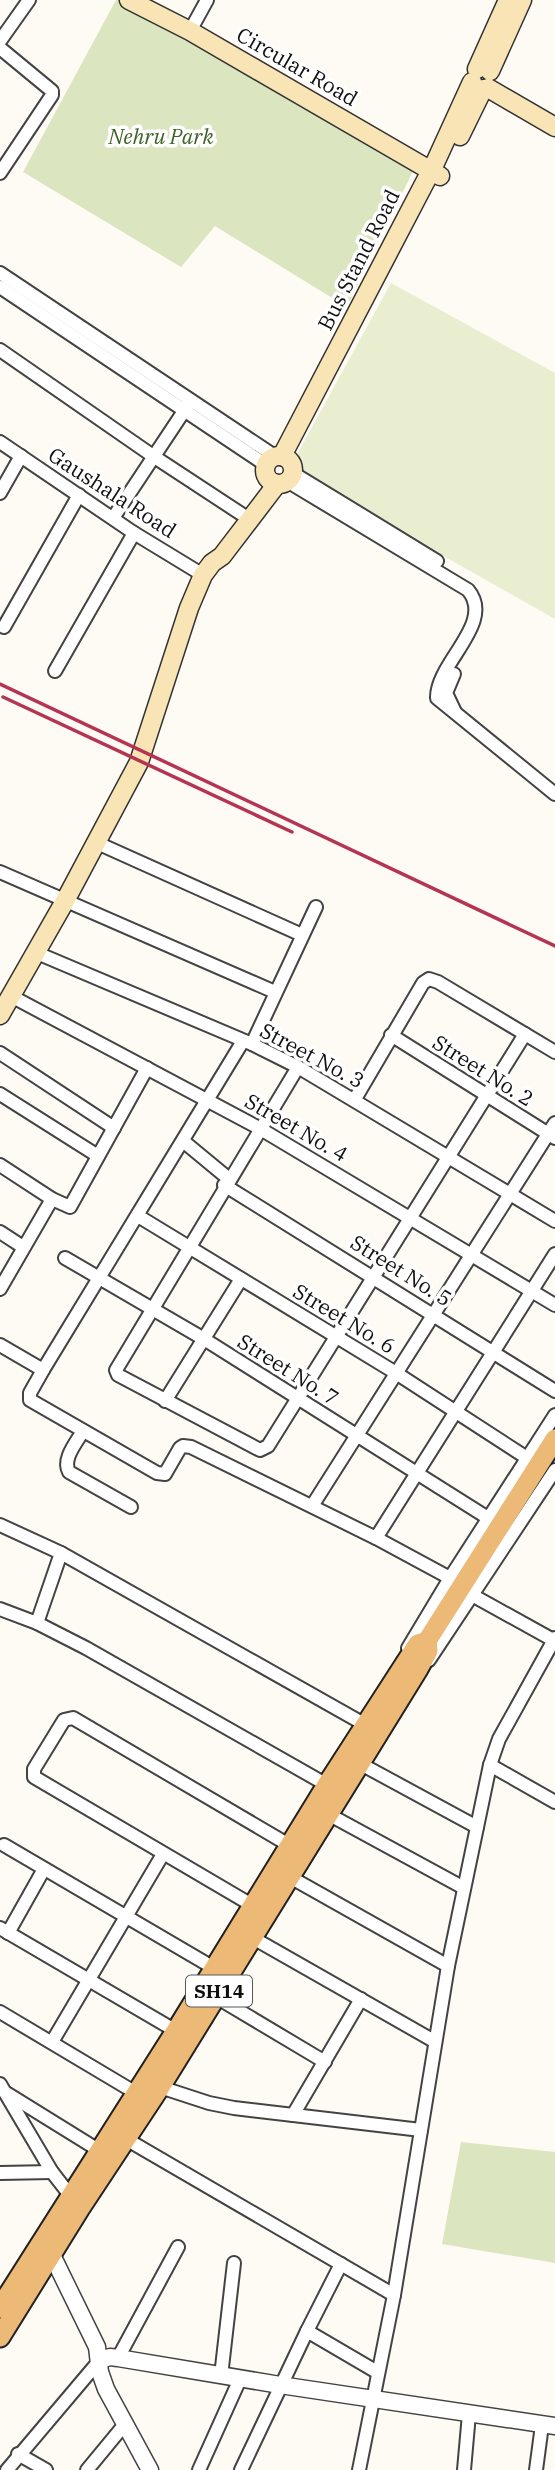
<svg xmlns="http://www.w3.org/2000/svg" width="555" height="2470" font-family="'IBM Plex Serif',serif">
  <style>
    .green { fill: #dbe6c0 }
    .pitch { fill: #eaeed1 }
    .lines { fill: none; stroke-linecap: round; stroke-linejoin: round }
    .minor-casing { stroke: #434343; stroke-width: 16 }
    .tertiary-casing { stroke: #434343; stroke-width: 19 }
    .secondary-casing { stroke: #323232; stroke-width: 21 }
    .primary-casing { stroke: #212121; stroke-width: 23 }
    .minor { stroke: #fff; stroke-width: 12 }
    .tertiary { stroke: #fff; stroke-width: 16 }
    .secondary { stroke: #f8e4b5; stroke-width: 18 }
    .primary { stroke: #ecb976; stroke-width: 19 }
    .rail { stroke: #b43452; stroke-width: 3.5 }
    .labels { text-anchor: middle; stroke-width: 7; stroke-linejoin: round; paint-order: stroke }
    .shield { fill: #fff; stroke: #585858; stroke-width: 2 }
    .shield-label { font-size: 19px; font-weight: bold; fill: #101010 }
    .street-label { font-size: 21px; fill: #101010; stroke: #fff }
    .park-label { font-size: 21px; font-style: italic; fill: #3e6225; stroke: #fff }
  </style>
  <rect width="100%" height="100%" fill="#fefaf4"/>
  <g class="green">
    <polygon points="116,0 120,0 416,165 347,307 215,226 181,267 23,172"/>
    <polygon points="461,2142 555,2152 555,2263 442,2244"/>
  </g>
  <polygon class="pitch" points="391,283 555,373 555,619 289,469"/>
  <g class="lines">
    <defs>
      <g id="minor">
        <polyline points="190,31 207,0"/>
        <polyline points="0,41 29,0"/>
        <polyline points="0,48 52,91 52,95 0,173"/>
        <polyline points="0,273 276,457"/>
        <polyline points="0,287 266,465"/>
        <polyline points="0,350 153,456 249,519"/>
        <polyline points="0,442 134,533 203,575"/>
        <polyline points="293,473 437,561"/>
        <path d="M287 481 468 590C496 623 436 663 437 698L555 794"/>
        <polyline points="0,493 21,456"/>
        <polyline points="113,518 188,405"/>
        <polyline points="4,627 79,495"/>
        <polyline points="55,671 134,533"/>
        <polyline points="454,674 446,693 455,712"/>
        <polyline points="95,842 302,935"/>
        <polyline points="0,872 275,992"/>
        <polyline points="37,953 252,1044 298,1067 555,1221"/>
        <polyline points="11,996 259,1128 555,1305"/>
        <polyline points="391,1035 555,1138"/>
        <polyline points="252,1044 316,907"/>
        <polyline points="0,1053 114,1128"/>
        <polyline points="298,1067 116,1370 118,1375 260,1450 268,1446 525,1034"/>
        <polyline points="0,1094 98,1156"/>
        <polyline points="355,1099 423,983 429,979 438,982 555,1052"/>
        <polyline points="183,1141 229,1179"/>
        <polyline points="0,1165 52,1199 70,1207 147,1068"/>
        <polyline points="224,1185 555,1391"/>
        <polyline points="138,1216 396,1373 527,1458"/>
        <polyline points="0,1232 23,1247"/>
        <polyline points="65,1258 204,1339 488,1518"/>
        <polyline points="0,1289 52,1199"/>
        <polyline points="0,1345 43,1370 243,1041"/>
        <polyline points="43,1370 30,1393 30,1400 157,1473 165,1474 180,1448 183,1446 191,1447 376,1538 450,1578"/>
        <polyline points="165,1401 241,1279"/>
        <path d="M83 1431C76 1443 62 1459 69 1472L131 1507"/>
        <polyline points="312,1506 555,1123"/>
        <polyline points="0,1525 61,1553 371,1728"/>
        <polyline points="376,1538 555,1254"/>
        <polyline points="472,1595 555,1641"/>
        <polyline points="0,1609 37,1623 86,1648 327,1785"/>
        <polyline points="37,1623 61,1553"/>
        <polyline points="408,1648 450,1578 555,1415"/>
        <polyline points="429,1660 555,1470"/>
        <polyline points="359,1763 477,1827"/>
        <polyline points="490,1765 555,1802"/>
        <polyline points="328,1814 464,1888"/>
        <polyline points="4,1845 219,1971"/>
        <polyline points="290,1877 448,1966"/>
        <polyline points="257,1908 34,1777 34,1769 64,1720 73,1718 294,1848"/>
        <polyline points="0,1928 181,2034"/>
        <polyline points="8,1933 44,1869"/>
        <polyline points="253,1938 434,2041"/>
        <polyline points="216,1997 325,2062"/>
        <polyline points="0,2012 141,2096"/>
        <polyline points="52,2042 163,1854"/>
        <polyline points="0,2084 52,2172 73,2199"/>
        <polyline points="160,2087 209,2103 234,2108 421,2130"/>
        <polyline points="8,2094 100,2151"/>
        <polyline points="293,2115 361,1999"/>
        <polyline points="126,2139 394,2295"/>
        <polyline points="0,2173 52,2172"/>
        <polyline points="307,2331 341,2264"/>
        <polyline points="118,2358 178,2247"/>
        <polyline points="221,2376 234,2263"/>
        <polyline points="18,2454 46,2470"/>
        <polyline points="7,2470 100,2360"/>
        <polyline points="87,2470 125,2424"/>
        <polyline points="199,2470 240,2379"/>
        <polyline points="241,2470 307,2331 377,2372"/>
        <polyline points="359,2470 394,2295 448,1966 490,1765 499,1739 555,1638"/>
        <polyline points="464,2470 469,2414"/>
        <polyline points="536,2470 542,2425"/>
      </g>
      <g id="tertiary">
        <polyline points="51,2253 97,2347 100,2372 106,2389 150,2470"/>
        <polyline points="100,2360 110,2357 118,2358 280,2385 555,2426"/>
      </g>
      <g id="secondary">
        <polyline points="129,0 190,31 440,176"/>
        <polyline points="477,69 508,0"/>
        <polyline points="490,71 522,0"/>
        <polyline points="488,88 555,127"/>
        <polyline points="460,136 483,89"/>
        <polyline points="282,456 435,163 472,82"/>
        <circle cx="279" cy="470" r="14"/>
        <polyline points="0,1015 65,901 139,762 189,608 203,575 212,563 222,556 277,484"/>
      </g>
      <g id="primary">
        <polyline points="0,2308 176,2031 327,1785 418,1644 427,1641 555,1439"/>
        <polyline points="0,2337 80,2208 160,2087 418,1669 428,1651 427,1641"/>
      </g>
    </defs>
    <use href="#minor" class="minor-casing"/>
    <use href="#tertiary" class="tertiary-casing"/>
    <use href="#secondary" class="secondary-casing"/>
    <use href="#primary" class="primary-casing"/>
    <use href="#minor" class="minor"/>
    <use href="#tertiary" class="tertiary"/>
    <use href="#secondary" class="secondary"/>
    <use href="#primary" class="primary"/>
    <g class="rail">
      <polyline points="0,684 555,946"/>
      <polyline points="3,697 292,832"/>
    </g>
  </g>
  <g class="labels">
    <rect class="shield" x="186" y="1975.5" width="66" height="31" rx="5"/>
    <g class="shield-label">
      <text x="219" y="1998">SH14</text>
    </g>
    <g class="street-label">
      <text transform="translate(297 67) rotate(30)" y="7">Circular Road</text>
      <text transform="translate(359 260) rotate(-63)" y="7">Bus Stand Road</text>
      <text transform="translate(112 493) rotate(33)" y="7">Gaushala Road</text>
      <text transform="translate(312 1056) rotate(28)" y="7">Street No. 3</text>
      <text transform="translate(483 1071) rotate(32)" y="7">Street No. 2</text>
      <text transform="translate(296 1128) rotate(30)" y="7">Street No. 4</text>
      <text transform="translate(401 1271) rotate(32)" y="7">Street No. 5</text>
      <text transform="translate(344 1319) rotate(31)" y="7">Street No. 6</text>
      <text transform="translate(288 1370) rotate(32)" y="7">Street No. 7</text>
    </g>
    <g class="park-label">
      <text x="161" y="144">Nehru Park</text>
    </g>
  </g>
</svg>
